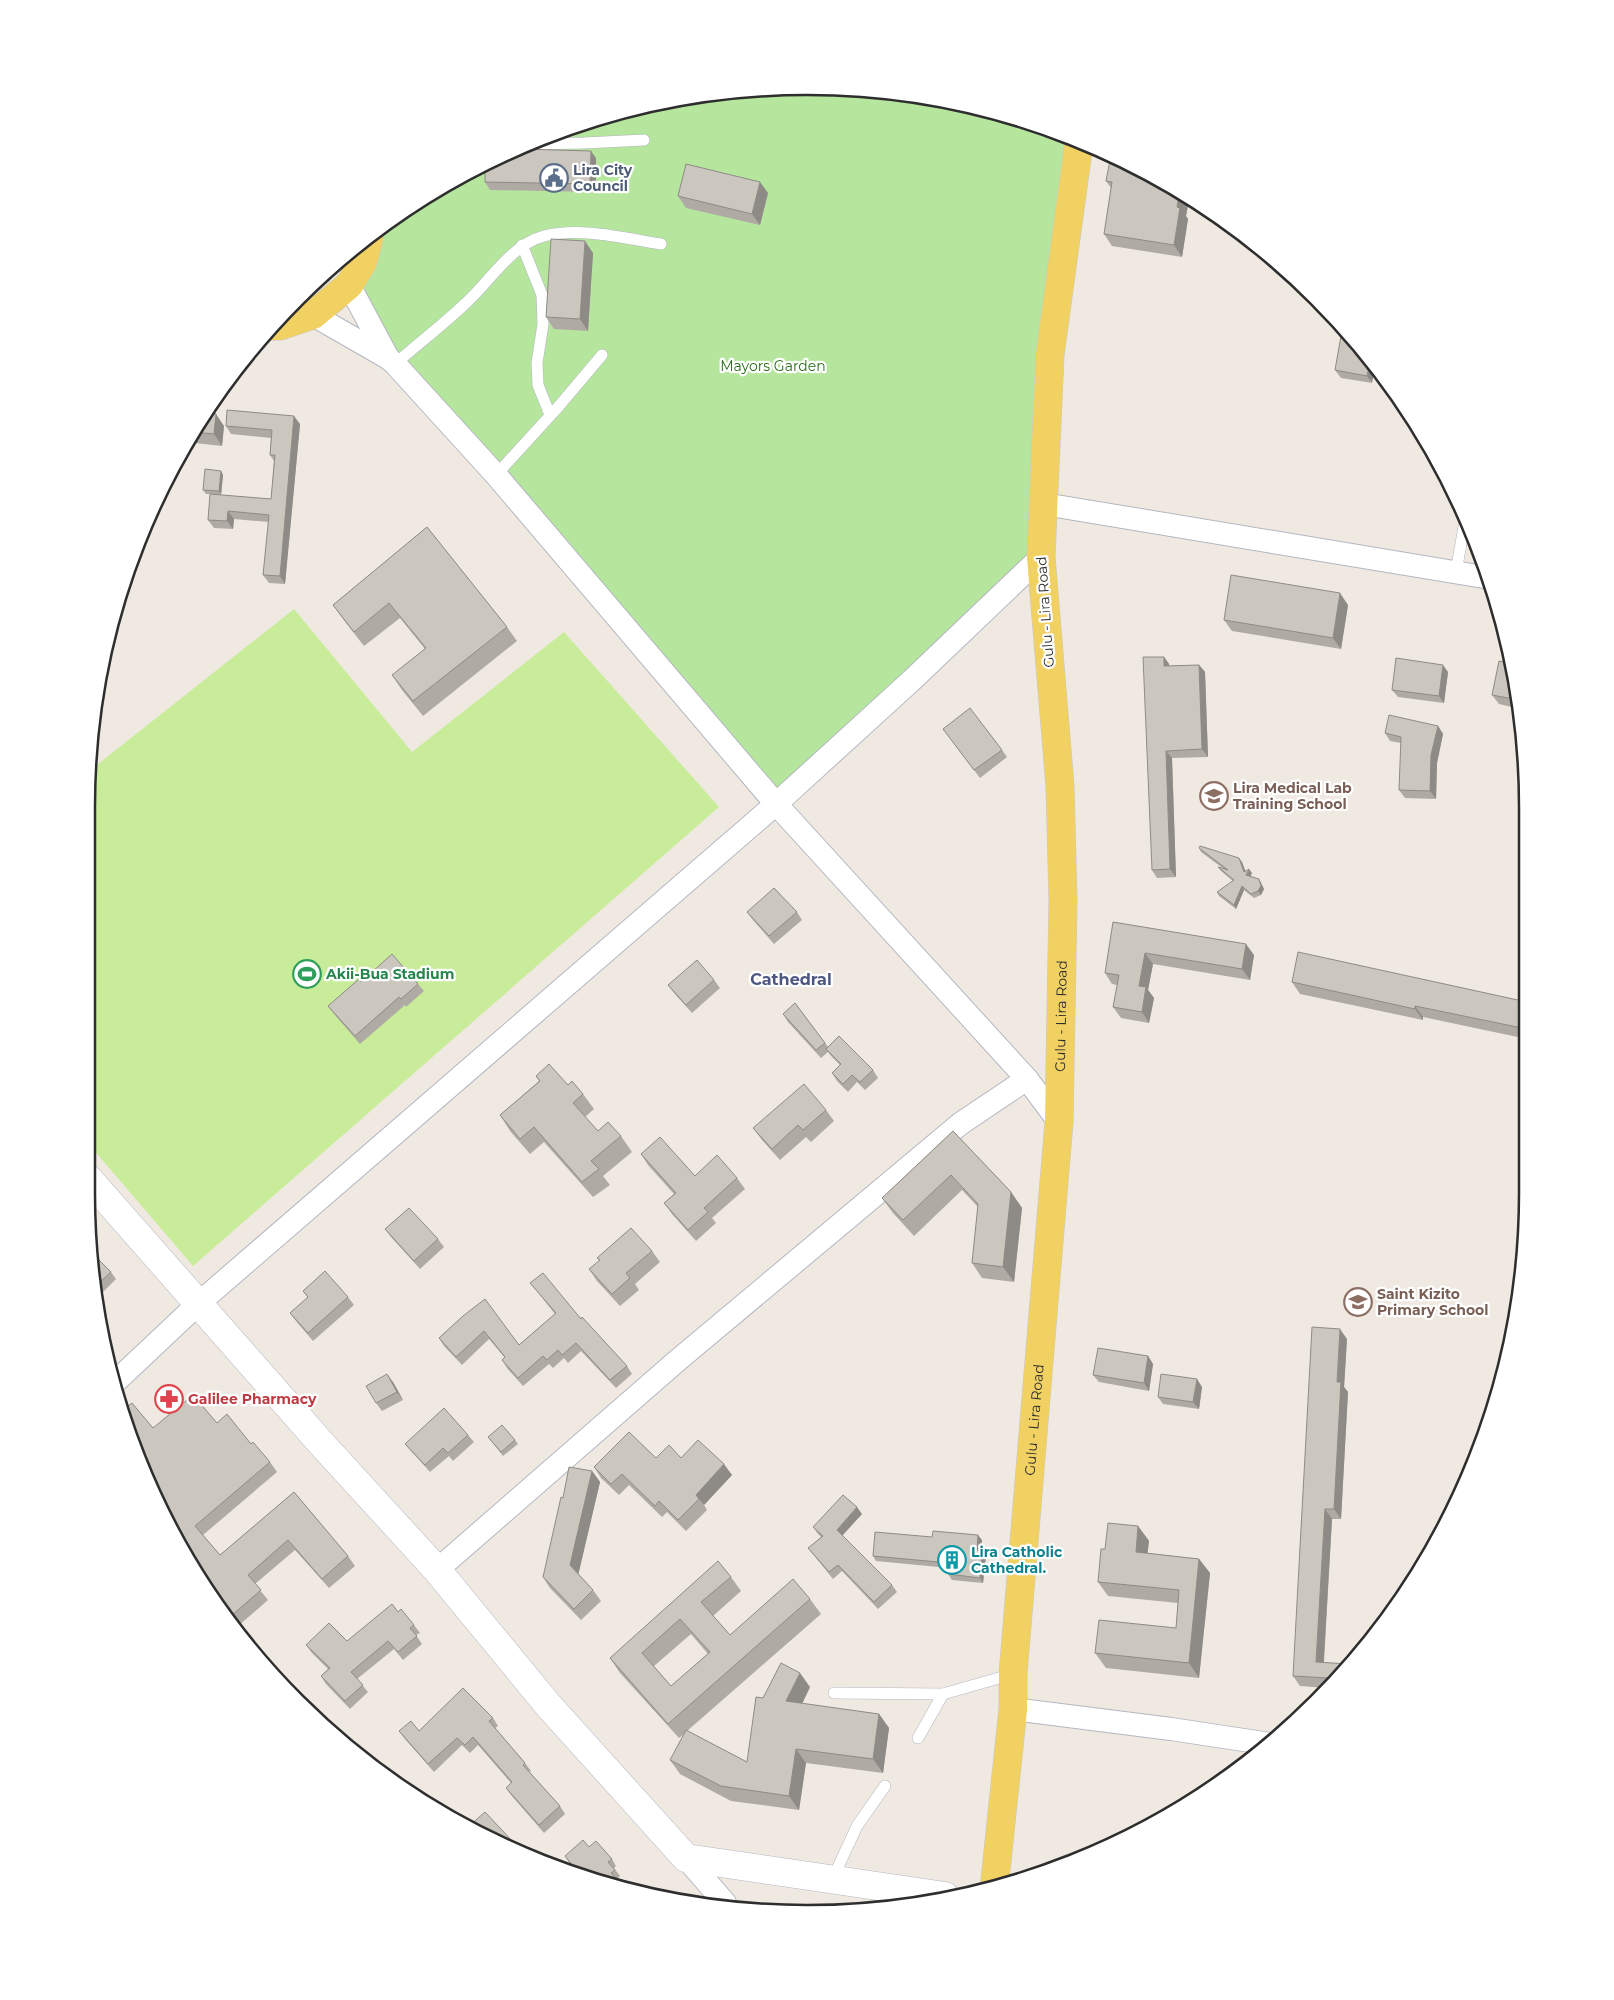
<svg xmlns="http://www.w3.org/2000/svg" width="1614" height="2000" font-family="Montserrat,sans-serif">
  <style>
    .green { fill: #b6e59e }
    .pitch { fill: #c9ec9a }
    .lines { fill: none; stroke-linecap: round; stroke-linejoin: round }
    .service-casing { stroke: #b4b7c1; stroke-width: 12 }
    .minor-casing { stroke: #b4b7c1; stroke-width: 24 }
    .secondary-casing { stroke: #b4b7c1; stroke-width: 29 }
    .primary-casing { stroke: #c9c9c9; stroke-width: 29 }
    .service { stroke: #fff; stroke-width: 11 }
    .minor { stroke: #fff; stroke-width: 22 }
    .secondary { stroke: #fff; stroke-width: 28 }
    .primary { stroke: #f2d163; stroke-width: 28 }
    .wall { fill: #afaba4; fill-rule: evenodd }
    .shaded-wall { fill: #8e8b86 }
    .building { fill: #cbc7bf; stroke: #8e8b86; fill-rule: evenodd }
    .labels { text-anchor: middle; stroke-width: 4.5; stroke-linejoin: round; paint-order: stroke }
    .service-label { font-size: 14px; font-weight: bold; fill: #4e5e75; stroke: #fff; text-anchor: start }
    .park-label { font-size: 14px; fill: #2c6e1b; stroke: #fff }
    .street-label { font-size: 14px; fill: #2e2e2e; stroke: #fff }
    .education-label { font-size: 14px; font-weight: bold; fill: #785e54; stroke: #fff; text-anchor: start }
    .leisure-label { font-size: 14px; font-weight: bold; fill: #27864d; stroke: #fff; text-anchor: start }
    .health-label { font-size: 14px; font-weight: bold; fill: #be3a42; stroke: #fff; text-anchor: start }
    .culture-label { font-size: 14px; font-weight: bold; fill: #0d838f; stroke: #fff; text-anchor: start }
    .quarter-label { font-size: 16px; font-weight: bold; fill: #4d5680; stroke: #fff }
    .rim { fill: none; stroke: #2e2e2e; stroke-width: 2.5 }
  </style>
  <rect width="100%" height="100%" fill="#efe9e1"/>
  <polygon class="green" points="854,88 994,111 1078,143 1044,539 780,796 345,291 370,238 447,183 576,124 713,92"/>
  <polygon class="pitch" points="294,609 412,752 564,632 719,807 193,1266 86,1141 88,772"/>
  <g class="lines">
    <defs>
      <g id="service">
        <polyline points="533,144 584,143 644,140"/>
        <polyline points="522,245 542,295 543,324 537,363 538,385 550,415"/>
        <path d="M395 364C419 343 444 324 467 302 491 280 511 245 544 236 581 227 623 238 661 244"/>
        <polyline points="496,475 559,406 602,355"/>
        <polyline points="1456,572 1465,521"/>
        <polyline points="834,1693 943,1694 1013,1674"/>
        <polyline points="918,1738 943,1694"/>
        <polyline points="832,1880 857,1826 885,1786"/>
      </g>
      <g id="minor">
        <polyline points="349,285 388,358"/>
        <polyline points="313,315 388,358 395,364 496,475 776,804 1027,1079 1059,1122"/>
        <polyline points="1044,504 1490,578"/>
        <polyline points="113,1384 199,1303 776,804 911,681 1041,557"/>
        <polyline points="437,1570 678,1360 960,1124 1027,1079"/>
        <polyline points="1013,1709 1171,1729 1270,1744"/>
        <polyline points="686,1858 725,1903"/>
      </g>
      <polyline id="secondary" points="86,1176 320,1442 437,1570 548,1705 686,1858 945,1896"/>
      <g id="primary">
        <polyline points="271,326 280,326 313,315 349,285 363,262 369,238"/>
        <path id="s1" d="M994 1889 1013 1709V1674L1059 1122 1063 901 1060 786 1041 557 1050 355 1079 143"/>
      </g>
    </defs>
    <use href="#service" class="service-casing"/>
    <use href="#minor" class="minor-casing"/>
    <use href="#secondary" class="secondary-casing"/>
    <use href="#primary" class="primary-casing"/>
    <use href="#service" class="service"/>
    <use href="#minor" class="minor"/>
    <use href="#secondary" class="secondary"/>
    <use href="#primary" class="primary"/>
  </g>
  <g class="wall">
    <polygon points="596,158 596,192 490,190 485,182"/>
    <polygon points="1126,161 1189,200 1186,216 1188,219 1182,257 1112,246 1104,234 1111,188 1106,181"/>
    <polygon points="768,193 760,225 686,208 678,196"/>
    <polygon points="593,253 588,331 554,329 546,317"/>
    <polygon points="1342,330 1372,383 1341,378 1335,370"/>
    <polygon points="207,413 224,426 222,446 186,442"/>
    <polygon points="300,424 285,584 269,583 263,575 269,522 234,519 233,529 214,528 208,520 210,494 206,494 203,490 221,471 223,475 221,495 271,499 274,461 270,455 271,438 231,434 226,426"/>
    <polygon points="170,475 169,487 165,487"/>
    <polygon points="427,527 507,627 517,641 423,716 402,690 392,675 425,649 400,618 364,646 343,619 333,605"/>
    <polygon points="1348,605 1341,649 1232,631 1224,620"/>
    <polygon points="1164,657 1169,664 1169,666 1199,665 1205,672 1208,757 1172,758 1176,877 1157,878 1152,870"/>
    <polygon points="1507,663 1516,708 1499,704 1492,695"/>
    <polygon points="1448,672 1444,703 1398,697 1392,690"/>
    <polygon points="1438,726 1443,734 1437,763 1436,799 1405,798 1399,790 1401,743 1390,741 1385,733"/>
    <polygon points="943,729 1002,750 1007,757 980,778"/>
    <polygon points="1199,848 1242,862 1245,871 1252,873 1250,876 1259,879 1264,889 1261,895 1254,898 1244,890 1236,909 1219,896 1217,892 1233,881 1221,871 1218,867 1224,869 1201,852"/>
    <polygon points="747,912 797,912 802,920 774,944 753,920"/>
    <polygon points="1113,922 1254,955 1250,980 1153,964 1148,990 1154,998 1149,1023 1121,1018 1113,1007 1117,985 1112,984 1105,973"/>
    <polygon points="714,980 720,988 692,1013 674,993 668,985"/>
    <polygon points="1292,982 1527,1002 1527,1039 1423,1017 1423,1020 1300,994"/>
    <polygon points="418,984 424,991 406,1007 405,1005 360,1044 334,1014 328,1006"/>
    <polygon points="795,1003 828,1047 873,1070 878,1078 865,1090 857,1082 848,1092 837,1081 832,1073 840,1065 832,1057 828,1052 821,1058 788,1022 783,1014"/>
    <polygon points="536,1076 568,1085 583,1094 594,1109 585,1117 598,1131 621,1136 632,1152 603,1176 610,1185 593,1197 544,1142 530,1154 510,1131 500,1115 539,1081"/>
    <polygon points="826,1110 834,1121 811,1142 806,1137 780,1160 762,1140 753,1128"/>
    <polygon points="953,1131 1011,1192 1022,1208 1014,1282 982,1278 972,1263 978,1207 962,1190 914,1236 893,1213 882,1198"/>
    <polygon points="641,1154 695,1176 737,1178 745,1189 712,1218 716,1223 696,1241 672,1214 664,1203 674,1194 648,1165"/>
    <polygon points="385,1229 438,1239 444,1247 420,1269 391,1237"/>
    <polygon points="652,1251 660,1262 635,1284 639,1290 620,1306 597,1281 589,1269 600,1261 597,1258"/>
    <polygon points="94,1255 111,1272 116,1279 100,1295"/>
    <polygon points="530,1283 581,1319 627,1366 632,1374 616,1388 581,1351 568,1363 564,1358 553,1368 549,1364 523,1386 507,1368 502,1360 505,1358 489,1339 462,1365 444,1346 439,1338 463,1316 519,1345 555,1314 536,1290"/>
    <polygon points="303,1291 348,1297 354,1305 313,1341 296,1321 290,1313 308,1298"/>
    <polygon points="1347,1339 1344,1387 1348,1392 1341,1519 1332,1519 1324,1663 1349,1664 1326,1688 1300,1686 1293,1676"/>
    <polygon points="1148,1356 1153,1364 1149,1391 1099,1382 1093,1375"/>
    <polygon points="393,1382 403,1400 382,1411 376,1403"/>
    <polygon points="1202,1387 1199,1409 1163,1404 1158,1397"/>
    <polygon points="123,1410 153,1428 217,1423 251,1444 270,1462 277,1472 203,1535 220,1555 294,1492 348,1556 355,1566 329,1588 295,1550 255,1584 268,1600 238,1626 219,1600 219,1599 198,1573 200,1572 181,1550"/>
    <polygon points="468,1435 474,1442 453,1461 449,1456 430,1472 411,1451 405,1444"/>
    <polygon points="488,1437 515,1440 518,1444 503,1456"/>
    <polygon points="656,1458 681,1458 732,1475 704,1505 707,1510 686,1531 667,1512 662,1517 629,1485 619,1495 601,1478 594,1467"/>
    <polygon points="592,1471 600,1482 578,1574 593,1590 601,1601 581,1620 550,1588 543,1577 563,1498"/>
    <polygon points="862,1514 842,1535 892,1585 897,1592 878,1609 842,1571 833,1579 808,1548 821,1537 818,1534 813,1527"/>
    <polygon points="1138,1526 1149,1541 1147,1553 1199,1559 1210,1573 1199,1678 1106,1668 1095,1653 1176,1628 1178,1603 1108,1596 1098,1582"/>
    <polygon points="932,1537 982,1540 981,1550 986,1556 983,1583 952,1580 948,1574 949,1568 876,1561 873,1556"/>
    <path d="M731 1577 741 1591 713 1616 730 1635 810 1599 821 1614 687 1731 747 1762 763 1698 810 1687 802 1704 879 1714 889 1728 883 1773 806 1763 799 1810 731 1801 680 1774 670 1760 684 1734 679 1738 620 1673 610 1658ZM691 1634 708 1654 671 1686 654 1666Z"/>
    <polygon points="398,1612 414,1625 420,1633 416,1635 422,1644 403,1660 394,1649 357,1679 368,1692 350,1709 326,1684 321,1676 328,1669 312,1653 306,1645 347,1641"/>
    <polygon points="493,1718 498,1726 495,1728 525,1763 531,1771 529,1772 560,1806 565,1814 544,1833 511,1795 506,1788 511,1783 478,1745 470,1753 462,1745 434,1772 405,1739 399,1731 419,1731"/>
    <polygon points="589,1847 612,1859 616,1866 614,1868 620,1876 617,1879 571,1865 565,1856"/>
  </g>
  <g class="shaded-wall">
    <polygon points="591,151 596,158 596,192 590,184"/>
    <polygon points="760,182 768,193 760,225 752,214"/>
    <polygon points="1179,194 1189,200 1186,216 1188,219 1182,257 1174,245 1177,207"/>
    <polygon points="585,241 593,253 588,331 580,319"/>
    <polygon points="1370,361 1375,368 1372,383 1367,376"/>
    <polygon points="216,414 224,426 222,446 214,434"/>
    <polygon points="294,416 300,424 285,584 280,576"/>
    <polygon points="221,471 223,475 221,495 219,491"/>
    <polygon points="170,475 169,487 166,483"/>
    <polygon points="228,511 234,519 233,529 227,521"/>
    <polygon points="1340,593 1348,605 1341,649 1333,638"/>
    <polygon points="1164,657 1169,664 1170,674 1164,666"/>
    <polygon points="1199,665 1205,672 1208,757 1202,749"/>
    <polygon points="1443,665 1448,672 1444,703 1439,696"/>
    <polygon points="1438,726 1443,734 1437,763 1436,799 1430,791 1431,755"/>
    <polygon points="1166,751 1172,758 1176,877 1170,869"/>
    <polygon points="1239,858 1242,862 1247,875 1249,869 1252,873 1249,879 1244,872"/>
    <polygon points="1259,879 1264,889 1261,895 1258,891"/>
    <polygon points="1242,886 1244,890 1236,909 1234,905"/>
    <polygon points="1246,944 1254,955 1250,980 1242,969"/>
    <polygon points="1145,953 1153,964 1148,990 1154,998 1149,1023 1142,1012 1139,986"/>
    <polygon points="1415,1006 1423,1017 1423,1020 1415,1009"/>
    <polygon points="1011,1192 1022,1208 1014,1282 1003,1267"/>
    <polygon points="1340,1329 1347,1339 1344,1387 1348,1392 1341,1519 1334,1509 1337,1382"/>
    <polygon points="1148,1356 1153,1364 1149,1391 1144,1383"/>
    <polygon points="387,1374 393,1382 403,1400 397,1392"/>
    <polygon points="1197,1379 1202,1387 1199,1409 1193,1402"/>
    <polygon points="724,1464 732,1475 704,1505 696,1495"/>
    <polygon points="592,1471 600,1482 578,1576 570,1565"/>
    <polygon points="857,1507 862,1514 842,1536 837,1530"/>
    <polygon points="1325,1509 1332,1519 1323,1672 1316,1662"/>
    <polygon points="1138,1526 1149,1541 1146,1567 1136,1552"/>
    <polygon points="978,1535 982,1540 980,1555 977,1550"/>
    <polygon points="982,1551 986,1556 983,1583 980,1578"/>
    <polygon points="1199,1559 1210,1573 1199,1678 1189,1663"/>
    <polygon points="800,1673 810,1687 796,1716 786,1701"/>
    <polygon points="879,1714 889,1728 883,1773 873,1759"/>
    <polygon points="796,1749 806,1763 799,1810 789,1796"/>
  </g>
  <g class="building">
    <polygon points="522,149 591,151 590,184 485,182 485,165"/>
    <polygon points="1111,155 1126,161 1179,194 1177,207 1180,208 1174,245 1104,234 1112,182 1106,181"/>
    <polygon points="686,164 760,182 752,214 678,196"/>
    <polygon points="551,239 585,241 580,319 546,317"/>
    <polygon points="1342,330 1349,332 1370,361 1367,376 1335,370"/>
    <polygon points="227,410 294,416 280,576 263,575 269,515 228,511 227,521 208,520 210,494 271,499 275,455 270,455 272,430 226,426"/>
    <polygon points="207,413 216,414 214,434 193,432"/>
    <polygon points="205,469 221,471 219,491 203,490"/>
    <polygon points="427,527 507,627 413,701 392,675 426,648 389,603 354,632 333,605"/>
    <polygon points="1231,575 1340,593 1333,638 1224,620"/>
    <polygon points="1143,657 1164,657 1164,666 1199,665 1202,749 1166,751 1170,869 1152,870"/>
    <polygon points="1396,658 1443,665 1439,696 1392,690"/>
    <polygon points="1499,661 1507,663 1514,699 1492,695"/>
    <polygon points="970,708 1002,750 974,770 943,729"/>
    <polygon points="1389,715 1438,726 1431,755 1430,791 1399,790 1401,737 1385,733"/>
    <polygon points="1200,846 1239,858 1244,872 1249,869 1246,875 1259,879 1261,886 1258,891 1251,894 1242,886 1234,905 1217,892 1234,880 1218,867 1228,870 1199,848"/>
    <polygon points="774,888 797,912 769,936 747,912"/>
    <polygon points="1113,922 1246,944 1242,969 1145,953 1139,986 1146,987 1142,1012 1113,1007 1119,975 1105,973"/>
    <polygon points="1298,952 1527,1002 1527,1029 1415,1006 1415,1009 1292,982"/>
    <polygon points="392,954 418,984 401,999 399,997 355,1036 328,1006 359,979 361,982"/>
    <polygon points="697,960 714,980 686,1005 668,985"/>
    <polygon points="795,1003 825,1043 816,1050 783,1014"/>
    <polygon points="839,1036 873,1070 860,1082 852,1075 843,1084 832,1073 841,1064 826,1049"/>
    <polygon points="549,1064 568,1085 572,1081 583,1094 573,1103 598,1131 608,1122 621,1136 591,1161 599,1169 582,1182 534,1127 520,1139 500,1115 540,1081 536,1076"/>
    <polygon points="804,1084 826,1110 803,1130 798,1125 772,1149 753,1128"/>
    <polygon points="953,1131 1011,1192 1003,1267 972,1263 978,1204 951,1175 903,1220 882,1198"/>
    <polygon points="660,1137 695,1176 717,1155 737,1178 704,1208 708,1212 688,1230 664,1203 676,1193 641,1154"/>
    <polygon points="409,1208 438,1239 414,1261 385,1229"/>
    <polygon points="631,1228 652,1251 626,1273 630,1278 612,1294 589,1269 600,1260 597,1258"/>
    <polygon points="94,1255 111,1272 98,1284"/>
    <polygon points="325,1271 348,1297 308,1333 290,1313 308,1297 303,1291"/>
    <polygon points="543,1273 581,1319 582,1317 627,1366 610,1380 576,1343 562,1355 558,1350 547,1360 543,1356 518,1378 502,1360 505,1357 484,1331 456,1357 439,1338 463,1316 485,1299 519,1345 556,1313 530,1283"/>
    <polygon points="1312,1327 1340,1329 1337,1382 1341,1382 1334,1509 1325,1509 1316,1662 1349,1664 1331,1683 1328,1683 1328,1678 1293,1676"/>
    <polygon points="1098,1348 1148,1356 1144,1383 1093,1375"/>
    <polygon points="387,1374 397,1392 376,1403 366,1386"/>
    <polygon points="1161,1374 1197,1379 1193,1402 1158,1397"/>
    <polygon points="193,1395 217,1423 227,1414 251,1444 253,1442 270,1462 195,1526 220,1555 294,1492 348,1556 322,1579 288,1540 248,1575 261,1590 231,1616 219,1600 220,1599 198,1573 201,1571 180,1546 170,1522 171,1522 168,1519 123,1410 132,1403 153,1428"/>
    <polygon points="444,1408 468,1435 448,1453 443,1448 425,1465 405,1444"/>
    <polygon points="502,1425 515,1440 501,1452 488,1437"/>
    <polygon points="629,1432 656,1458 669,1445 681,1458 698,1440 724,1464 696,1495 699,1499 678,1520 659,1501 655,1506 622,1474 611,1484 594,1467"/>
    <polygon points="569,1467 592,1471 570,1565 593,1590 574,1609 543,1577 561,1497 563,1498"/>
    <polygon points="843,1495 857,1507 837,1530 892,1585 874,1602 838,1565 829,1572 808,1548 823,1536 813,1527"/>
    <polygon points="1108,1523 1138,1526 1136,1552 1199,1559 1189,1663 1095,1653 1099,1620 1176,1628 1179,1590 1098,1582 1101,1549 1105,1549"/>
    <polygon points="933,1531 978,1535 977,1550 982,1551 980,1578 948,1574 949,1563 873,1556 875,1532 932,1537"/>
    <path d="M718 1561 731 1577 701 1602 730 1635 793 1579 810 1599 668 1724 610 1658ZM680 1619 710 1652 671 1686 642 1653Z"/>
    <polygon points="392,1604 398,1612 401,1609 414,1625 410,1628 417,1636 398,1652 388,1641 351,1672 363,1685 345,1701 321,1676 330,1668 306,1645 329,1623 347,1641"/>
    <polygon points="781,1663 800,1673 786,1701 879,1714 873,1759 796,1749 789,1796 721,1786 670,1760 686,1730 747,1762 756,1697 763,1698"/>
    <polygon points="463,1688 493,1718 489,1721 525,1763 523,1765 560,1806 539,1825 506,1788 512,1782 473,1737 465,1745 457,1738 428,1764 399,1731 411,1721 419,1731"/>
    <polygon points="485,1812 515,1844 514,1845 469,1826"/>
    <polygon points="583,1840 589,1847 596,1841 612,1859 608,1862 615,1870 611,1873 626,1890 620,1889 568,1868 572,1865 565,1856"/>
    <polygon points="1040,1866 1049,1866 1039,1870"/>
  </g>
  <defs>
    <symbol id="civic-ring" viewBox="-11 -11 22 22"><circle r="9.5" fill="#fff" stroke="#5c6f8a" stroke-width="1.5"/><path d="M-.6-6.5H3V-4.5H.6V-3L4-1V1h2V6H-6V1h2V-1L-.6-3ZM-1.2 2.5V6h2.4V2.5Z" fill="#5c6f8a"/></symbol>
    <symbol id="school-ring" viewBox="-11 -11 22 22"><circle r="9.5" fill="#fff" stroke="#8d6e63" stroke-width="1.5"/><path d="M0-5L7-2L0 1L-7-2ZM-4 1L0 2.5L4 1V4Q0 6-4 4Z" fill="#8d6e63"/></symbol>
    <symbol id="stadium-ring" viewBox="-11 -11 22 22"><circle r="9.5" fill="#fff" stroke="#2e9e5b" stroke-width="1.5"/><path d="M0-5a6.5 5 0 1 0 0 10a6.5 5 0 1 0 0-10ZM-3.5-1.8h7v3.6h-7Z" fill="#2e9e5b"/></symbol>
    <symbol id="pharmacy-ring" viewBox="-11 -11 22 22"><circle r="9.5" fill="#fff" stroke="#e0444e" stroke-width="1.5"/><path d="M-2-6h4v4h4v4h-4v4h-4v-4h-4v-4h4Z" fill="#e0444e"/></symbol>
    <symbol id="building-ring" viewBox="-11 -11 22 22"><circle r="9.5" fill="#fff" stroke="#0f9aa8" stroke-width="1.5"/><path d="M-4-6H4V6H1V3H-1V6H-4ZM-2.5-4.3h1.7v1.8h-1.7ZM.8-4.3h1.7v1.8H.8ZM-2.5-1h1.7V.8h-1.7ZM.8-1h1.7V.8H.8Z" fill="#0f9aa8"/></symbol>
  </defs>
  <g fill-rule="evenodd">
    <use href="#civic-ring" x="538" y="162" width="32" height="32"/>
    <use href="#school-ring" x="1198" y="780" width="32" height="32"/>
    <use href="#stadium-ring" x="291" y="958" width="32" height="32"/>
    <use href="#school-ring" x="1342" y="1286" width="32" height="32"/>
    <use href="#pharmacy-ring" x="153" y="1383" width="32" height="32"/>
    <use href="#building-ring" x="936" y="1544" width="32" height="32"/>
  </g>
  <g class="labels">
    <g class="service-label">
      <text x="573" y="175">Lira City<tspan x="573" dy="16">Council</tspan></text>
    </g>
    <g class="park-label">
      <text x="773" y="371">Mayors Garden</text>
    </g>
    <g class="street-label">
      <text transform="translate(1045 612) rotate(-94)" y="5">Gulu - Lira Road</text>
      <text dy="5" stroke="none"><textPath href="#s1" startOffset="876">Gulu - Lira Road</textPath></text>
      <text dy="5" stroke="none"><textPath href="#s1" startOffset="471">Gulu - Lira Road</textPath></text>
    </g>
    <g class="education-label">
      <text x="1233" y="793">Lira Medical Lab<tspan x="1233" dy="16">Training School</tspan></text>
      <text x="1377" y="1299">Saint Kizito<tspan x="1377" dy="16">Primary School</tspan></text>
    </g>
    <g class="leisure-label">
      <text x="326" y="979">Akii-Bua Stadium</text>
    </g>
    <g class="health-label">
      <text x="188" y="1404">Galilee Pharmacy</text>
    </g>
    <g class="culture-label">
      <text x="971" y="1557">Lira Catholic<tspan x="971" dy="16">Cathedral.</tspan></text>
    </g>
    <g class="quarter-label">
      <text x="791" y="985">Cathedral</text>
    </g>
  </g>
  <path d="M0 0H1614V2000H0ZM807 95H807A712 712 0 0 1 1519 807V1193A712 712 0 0 1 807 1905H807A712 712 0 0 1 95 1193V807A712 712 0 0 1 807 95Z" fill="#fff" fill-rule="evenodd"/>
  <path class="rim" d="M807 95H807A712 712 0 0 1 1519 807V1193A712 712 0 0 1 807 1905H807A712 712 0 0 1 95 1193V807A712 712 0 0 1 807 95Z"/>
</svg>
